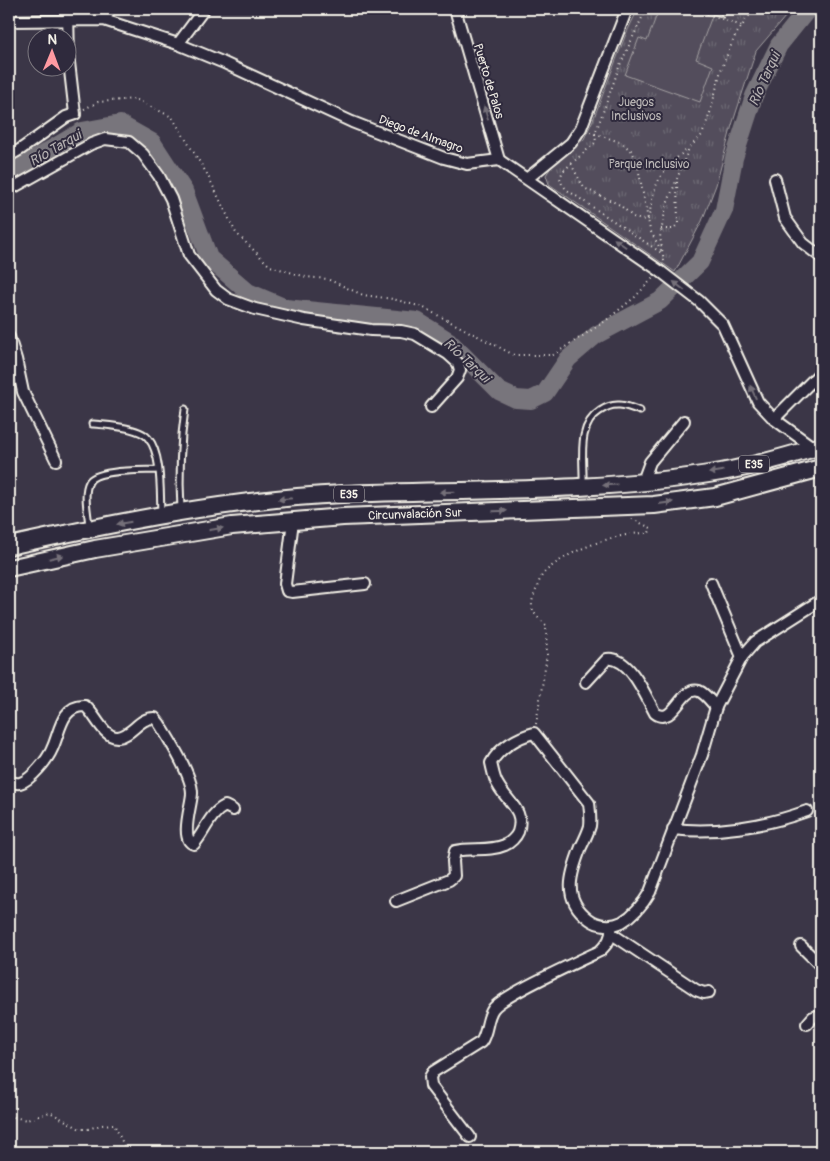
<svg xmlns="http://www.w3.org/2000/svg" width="830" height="1161" font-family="Pangolin,sans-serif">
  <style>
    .park { fill: url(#park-tufts); stroke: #a4a0a2 }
    .garden { fill: #534e5c; stroke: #a4a0a2 }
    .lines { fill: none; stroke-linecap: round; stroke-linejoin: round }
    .river { stroke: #78747b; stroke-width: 18 }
    .service-casing { stroke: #f4f1e8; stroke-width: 9 }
    .minor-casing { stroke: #f4f1e8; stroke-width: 14 }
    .trunk-casing { stroke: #f4f1e8; stroke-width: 20 }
    .path { stroke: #f4f1e8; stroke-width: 2; stroke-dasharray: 1 4; stroke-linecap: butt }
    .service { stroke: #2f2a3d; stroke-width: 5 }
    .minor { stroke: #2f2a3d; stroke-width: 10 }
    .trunk { stroke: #2f2a3d; stroke-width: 16 }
    .wall { fill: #57535d; stroke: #f4f1e8 }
    .shaded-wall { fill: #47444c; stroke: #f4f1e8 }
    .building { fill: #65616c; stroke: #f4f1e8 }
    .oneway { fill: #747079 }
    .labels { text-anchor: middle; stroke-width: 4; stroke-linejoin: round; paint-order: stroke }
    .shield { fill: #2f2a3d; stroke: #b9b5b5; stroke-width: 1 }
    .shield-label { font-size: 11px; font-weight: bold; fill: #f4f1e8 }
    .street-label { font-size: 12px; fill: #f4f1e8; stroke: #2f2a3d }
    .park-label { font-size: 12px; fill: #bcb8b7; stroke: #2f2a3d }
    .water-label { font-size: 14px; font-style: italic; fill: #b6b2b2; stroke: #2f2a3d }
  </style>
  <defs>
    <pattern id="park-tufts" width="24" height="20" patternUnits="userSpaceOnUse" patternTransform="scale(1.25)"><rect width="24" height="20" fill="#534e5c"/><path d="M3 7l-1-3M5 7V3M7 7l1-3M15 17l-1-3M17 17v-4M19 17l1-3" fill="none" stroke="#6c6873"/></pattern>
  </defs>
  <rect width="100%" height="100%" fill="#3b3647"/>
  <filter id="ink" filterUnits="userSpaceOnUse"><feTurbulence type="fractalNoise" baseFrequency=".02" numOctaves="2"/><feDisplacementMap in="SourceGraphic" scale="10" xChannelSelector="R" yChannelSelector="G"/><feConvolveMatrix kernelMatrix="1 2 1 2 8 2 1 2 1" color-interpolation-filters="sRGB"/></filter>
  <g filter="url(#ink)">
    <polygon class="park" points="638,9 792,9 756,51 732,125 716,185 702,221 675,272 549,184 546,175 553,164 584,139 593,120 626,34"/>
    <polygon class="garden" points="659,9 691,9 712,16 696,59 713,66 700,102 625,75 639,38 647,41"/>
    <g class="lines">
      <polyline class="river" points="9,174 82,131 120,124 152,142 184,191 209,258 248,292 286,308 417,321 449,341 499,391 516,399 531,400 545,393 568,359 596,335 660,301 700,262 724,210 734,158 754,96 779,45 808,9"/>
      <defs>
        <g id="service">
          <path d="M92 424C106 425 139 427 148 438 162 454 160 493 161 513"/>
          <path d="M583 484C584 459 576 426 600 411 614 401 625 405 640 411"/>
          <path d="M181 510C179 476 180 443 185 409"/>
          <path d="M89 526C88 513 83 493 89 482 95 469 144 471 158 470"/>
        </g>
        <g id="minor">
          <polyline points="455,9 499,160"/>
          <polyline points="104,20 110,9"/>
          <polyline points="9,21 104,20 178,44 222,62 352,122 444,158 467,164 499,160 660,271 699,301 723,325 758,402 774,419 814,448"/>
          <polyline points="178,44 204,9"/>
          <polyline points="9,156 21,149 66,117 75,114 69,62 68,9"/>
          <polyline points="528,178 571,143 581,128 627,9"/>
          <polyline points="775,179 785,218 803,243 821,257"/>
          <polyline points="9,190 91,144 105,139 129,142 143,154 159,176 171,199 189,255 216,290 228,299 255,309 304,320 371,330 401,331 415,334 448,354 458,363 460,370 457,378 431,407"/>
          <polyline points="9,337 16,359 23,392 56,460"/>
          <polyline points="774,419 821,372"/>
          <polyline points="643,481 650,462 684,421"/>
          <polyline points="293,521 285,584 287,591 292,592 365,584"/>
          <polyline points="711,583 742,657"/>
          <path d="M586 682 607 659C630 656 646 697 655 713 674 727 681 685 699 691 706 694 711 702 716 707"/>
          <path d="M9 781C12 782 16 784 20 783 31 780 48 759 52 749 60 733 61 705 85 706 95 713 103 738 118 737 133 735 139 717 155 718L159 723C169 739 192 775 192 793 192 804 179 840 194 844 205 832 209 814 225 806L233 810"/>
          <path d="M673 829C717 834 765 826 807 811"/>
          <path d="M396 901 449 880 454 876 453 861 455 851C471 847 489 852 505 845 510 843 516 837 518 832 525 810 508 803 498 785 494 779 493 771 491 763 499 748 518 737 534 733L589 803C590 811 591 818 590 826 588 833 584 841 581 847 570 875 562 899 589 919 598 926 612 927 622 922 634 915 643 904 650 892L702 755 716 707 742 657 755 642 821 600"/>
          <polyline points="612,934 696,990 704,993 709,992"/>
          <polyline points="801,946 821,966"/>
          <polyline points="807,1024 813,1017 821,1015"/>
          <path d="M470 1137 431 1086 430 1077 433 1072 481 1042C488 1032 486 1019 493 1009 503 995 579 961 600 951 608 943 612 938 611 926"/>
        </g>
        <g id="trunk">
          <path d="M9 546C118 522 230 499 343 494 469 489 596 493 721 472 755 466 788 456 821 446"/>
          <polyline points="9,568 95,549 232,526 343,517 654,505 715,497 821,468"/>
        </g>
      </defs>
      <use href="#service" class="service-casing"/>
      <use href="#minor" class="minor-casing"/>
      <use href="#trunk" class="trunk-casing"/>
      <g class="path">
        <polyline points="646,9 620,65 595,134 596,142 563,171 560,178 562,184 567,190 663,254"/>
        <polyline points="693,9 742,26"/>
        <polyline points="84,109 98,102 135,99 172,117 207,174 236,233 270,266 306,277 327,279 363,295 393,299 422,307 514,355 553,355 604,322 635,297 654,277"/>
        <polyline points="590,132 620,142 632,151 637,162 650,230 662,252"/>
        <path d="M571 164 584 188 620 205 633 217 641 220 648 219C651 210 651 201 654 192 660 172 672 161 688 149"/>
        <polyline points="661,229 673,229 678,224 677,181"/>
        <polyline points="664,261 660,237 666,207 689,148 702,135 710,113 721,70 735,36 754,9"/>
        <path d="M536 724 547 655 546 625C532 613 528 608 536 590 538 585 540 577 544 573 567 550 618 532 649 533L651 528 632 519"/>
        <polyline points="9,1116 27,1120 50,1112 80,1129 88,1129 101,1125 114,1124 125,1148 139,1152"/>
      </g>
      <use href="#service" class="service"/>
      <use href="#minor" class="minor"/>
      <use href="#trunk" class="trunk"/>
    </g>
    <polygon class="wall" points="699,9 727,9 724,18"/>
    <polygon class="shaded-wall" points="720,9 727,9 724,18 719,12"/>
    <polygon class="building" points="711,9 720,9 719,12"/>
    <defs><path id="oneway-solid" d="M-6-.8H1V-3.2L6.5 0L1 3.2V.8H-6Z" transform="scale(1.25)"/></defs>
    <g class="oneway">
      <use href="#oneway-solid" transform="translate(486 113) rotate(-107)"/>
      <use href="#oneway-solid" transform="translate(620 243) rotate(-145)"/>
      <use href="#oneway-solid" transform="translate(679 286) rotate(-142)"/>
      <use href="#oneway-solid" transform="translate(753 392) rotate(-114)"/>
      <use href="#oneway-solid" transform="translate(716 472) rotate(171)"/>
      <use href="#oneway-solid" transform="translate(610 485) rotate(176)"/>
      <use href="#oneway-solid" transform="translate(447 492) rotate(179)"/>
      <use href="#oneway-solid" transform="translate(285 499) rotate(175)"/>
      <use href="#oneway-solid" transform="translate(666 503) rotate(-8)"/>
      <use href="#oneway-solid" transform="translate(500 511) rotate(-2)"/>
      <use href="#oneway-solid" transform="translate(124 523) rotate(170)"/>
      <use href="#oneway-solid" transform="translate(216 529) rotate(-9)"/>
      <use href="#oneway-solid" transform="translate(56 557) rotate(-13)"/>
    </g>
  </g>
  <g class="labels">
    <g class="shield">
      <rect x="739" y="455.5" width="30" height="17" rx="4"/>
      <rect x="334" y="485.5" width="30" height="17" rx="4"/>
    </g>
    <g class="shield-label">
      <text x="754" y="468">E35</text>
      <text x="349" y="498">E35</text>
    </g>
    <g class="street-label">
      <text transform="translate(489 81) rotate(73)" y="4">Puerto de Palos</text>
      <text transform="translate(421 134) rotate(20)" y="4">Diego de Almagro</text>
      <text transform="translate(415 514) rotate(-2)" y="4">Circunvalación Sur</text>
    </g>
    <g class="park-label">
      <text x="636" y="106">Juegos<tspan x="636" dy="14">Inclusivos</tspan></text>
      <text x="649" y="168">Parque Inclusivo</text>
    </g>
    <g class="water-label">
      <text transform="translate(764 79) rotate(-66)" y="5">Río Tarqui</text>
      <text transform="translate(55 148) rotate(-30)" y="5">Río Tarqui</text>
      <text transform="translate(467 360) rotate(43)" y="5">Río Tarqui</text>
    </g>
  </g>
  <rect width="830" height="1161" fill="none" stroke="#2f2a3d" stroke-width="30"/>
  <rect x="15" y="15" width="800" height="1131" fill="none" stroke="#f4f1e8" stroke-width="2" filter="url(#ink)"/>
  <g transform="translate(52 52) rotate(1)"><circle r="24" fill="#2f2a3d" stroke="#7e7a81"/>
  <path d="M0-4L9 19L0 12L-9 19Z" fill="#ff9aa2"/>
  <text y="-8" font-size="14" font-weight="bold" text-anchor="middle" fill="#f4f1e8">N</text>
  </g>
</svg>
